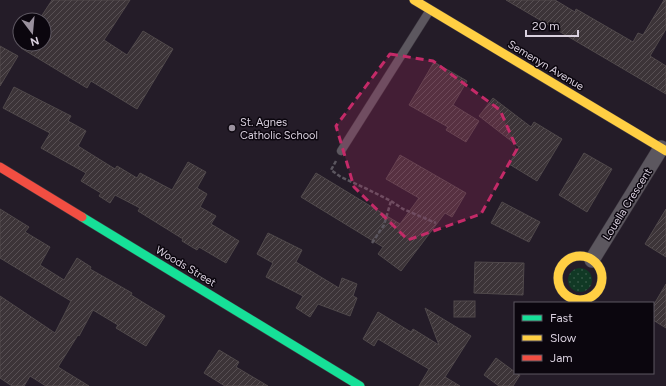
<svg xmlns="http://www.w3.org/2000/svg" width="666" height="386" font-family="Figtree,sans-serif">
  <style>
    .grass { fill: url(#grass-dots) }
    .building { fill: url(#building-hatch); stroke: #50494b }
    .lines { fill: none; stroke-linecap: round; stroke-linejoin: round }
    .lane-casing { stroke: #3e3841; stroke-width: 9 }
    .street-casing { stroke: #3e3841; stroke-width: 16 }
    .fast-casing { stroke: #3e3841; stroke-width: 10 }
    .slow-casing { stroke: #3e3841; stroke-width: 10 }
    .jam-casing { stroke: #3e3841; stroke-width: 10 }
    .path { stroke: #5b565f; stroke-width: 2.5; stroke-dasharray: 4 2; stroke-linecap: butt }
    .lane { stroke: #5c575f; stroke-width: 8 }
    .street { stroke: #5c575f; stroke-width: 15 }
    .fast { stroke: #16e098; stroke-width: 9 }
    .slow { stroke: #ffcf43; stroke-width: 9 }
    .jam { stroke: #f24e42; stroke-width: 9 }
    .marked { fill: #c42a68; fill-opacity: 0.2; stroke: #c42a68; stroke-width: 3; stroke-dasharray: 8 5; stroke-linejoin: round }
    .poi-dot { fill: #9a919e; stroke: #0b060e; stroke-width: 1.5 }
    .labels { text-anchor: middle; stroke-width: 3; stroke-linejoin: round; paint-order: stroke }
    .street-label { font-size: 11px; fill: #d9d0de; stroke: #0b060e }
    .poi-label { font-size: 11px; fill: #d9d0de; stroke: #0b060e; text-anchor: start }
  </style>
  <defs>
    <pattern id="grass-dots" width="8" height="8" patternUnits="userSpaceOnUse"><rect width="8" height="8" fill="#113925"/><path d="M2 2h.1M6 6h.1" fill="none" stroke="#354" stroke-width="1.8" stroke-linecap="round"/></pattern>
    <pattern id="building-hatch" width="6" height="6" patternUnits="userSpaceOnUse"><rect width="6" height="6" fill="#3c3438"/><path d="M-1 1l2-2M0 6l6-6M5 7l2-2" fill="none" stroke="#585054"/></pattern>
  </defs>
  <rect width="100%" height="100%" fill="#241c28"/>
  <circle class="grass" cx="580" cy="280" r="12"/>
  <g class="building">
    <polygon points="52,0 130,0 104,40 127,55 143,31 173,49 137,109 91,81 87,88 21,48 23,44 44,44 44,20 39,20"/>
    <polygon points="506,0 555,0 575,12 576,9 633,42 638,33 643,35 664,0 666,0 666,29 650,56 666,66 666,94"/>
    <polygon points="0,46 18,56 0,86"/>
    <polygon points="434,62 467,81 453,105 479,121 466,142 446,130 448,127 409,105"/>
    <polygon points="14,87 71,116 68,121 86,131 78,146 115,169 117,166 137,178 140,173 172,190 188,162 206,172 197,188 207,194 200,207 216,216 211,224 239,241 226,263 199,247 197,250 182,241 183,239 138,211 140,208 115,195 110,203 99,196 101,193 81,181 86,173 41,148 50,133 3,108"/>
    <polygon points="493,98 531,127 534,122 562,139 537,181 509,164 519,147 479,116"/>
    <polygon points="584,153 612,169 587,212 559,195"/>
    <polygon points="400,155 466,193 452,217 445,213 401,271 378,254 383,247 301,197 316,173 400,224 419,198 386,179"/>
    <polygon points="502,202 540,222 529,242 491,223"/>
    <polygon points="0,209 29,227 25,232 50,247 40,265 64,280 77,258 91,267 90,269 132,293 131,295 165,316 146,346 116,328 118,325 93,310 79,336 78,335 58,367 89,386 46,386 30,376 24,386 12,386 0,378 0,296 55,333 71,301 0,258"/>
    <polygon points="666,209 666,257 645,244"/>
    <polygon points="268,233 302,250 296,262 339,288 342,278 357,284 353,296 357,298 350,316 318,304 310,317 296,308 303,296 266,277 273,263 257,254"/>
    <polygon points="475,262 524,263 523,295 474,293"/>
    <polygon points="666,284 666,328 653,320 653,306"/>
    <rect x="454" y="301" width="21" height="16"/>
    <polygon points="425,308 471,336 445,377 460,386 419,386 429,369 378,339 374,346 363,339 378,312 411,332 413,329 439,345"/>
    <polygon points="219,350 239,362 236,367 268,386 225,386 204,373"/>
    <polygon points="496,358 515,372 515,373 520,375 513,386 499,386 484,375"/>
  </g>
  <g class="lines">
    <defs>
      <polyline id="lane" points="341,151 430,10"/>
      <polyline id="street" points="592,260 661,148"/>
      <polyline id="fast" points="82,217 360,386"/>
      <g id="slow">
        <polyline points="414,0 666,151"/>
        <circle cx="580" cy="278" r="22"/>
      </g>
      <polyline id="jam" points="0,167 82,217"/>
    </defs>
    <use href="#lane" class="lane-casing"/>
    <use href="#street" class="street-casing"/>
    <use href="#fast" class="fast-casing"/>
    <use href="#slow" class="slow-casing"/>
    <use href="#jam" class="jam-casing"/>
    <g class="path">
      <polyline points="336,161 331,170 341,177 367,189 391,201 403,209 436,223"/>
      <polyline points="372,243 384,225 391,201"/>
    </g>
    <use href="#lane" class="lane"/>
    <use href="#street" class="street"/>
    <use href="#fast" class="fast"/>
    <use href="#slow" class="slow"/>
    <use href="#jam" class="jam"/>
  </g>
  <path class="marked" d="M390 54 433 61 500 110 517 149 481 214 408 240 354 187 336 126Z"/>
  <circle class="poi-dot" cx="232" cy="128" r="4"/>
  <g class="labels">
    <g class="street-label">
      <text transform="translate(546 65) rotate(31)" y="4">Semenyn Avenue</text>
      <text transform="translate(627 204) rotate(-58)" y="4">Louella Crescent</text>
      <text transform="translate(186 266) rotate(31)" y="4">Woods Street</text>
    </g>
    <g class="poi-label">
      <text x="240" y="126">St. Agnes<tspan x="240" dy="13">Catholic School</tspan></text>
    </g>
  </g>
  <rect x="514" y="302" width="140" height="72" fill="#0b060e" stroke="#5d5761"/>
  <rect x="522" y="315" width="20" height="6" fill="#16e098" stroke="#5d5761"/>
  <text x="550" y="322" font-size="12" fill="#d9d0de">Fast</text>
  <rect x="522" y="335" width="20" height="6" fill="#ffcf43" stroke="#5d5761"/>
  <text x="550" y="342" font-size="12" fill="#d9d0de">Slow</text>
  <rect x="522" y="355" width="20" height="6" fill="#f24e42" stroke="#5d5761"/>
  <text x="550" y="362" font-size="12" fill="#d9d0de">Jam</text>
  <g transform="translate(32 32) rotate(164)"><circle r="19" fill="#0b060e" stroke="#5d5761"/>
  <path d="M0-3L7 15L0 10L-7 15Z" fill="#9a919e"/>
  <text y="-6" font-size="11" font-weight="bold" text-anchor="middle" fill="#d9d0de">N</text>
  </g>
  <path d="M526 30v6h52v-6" fill="none" stroke="#d9d0de" stroke-width="2"/>
  <text x="532" y="30" font-size="12" fill="#d9d0de" stroke="#0b060e" stroke-width="3" paint-order="stroke">20 m</text>
</svg>
